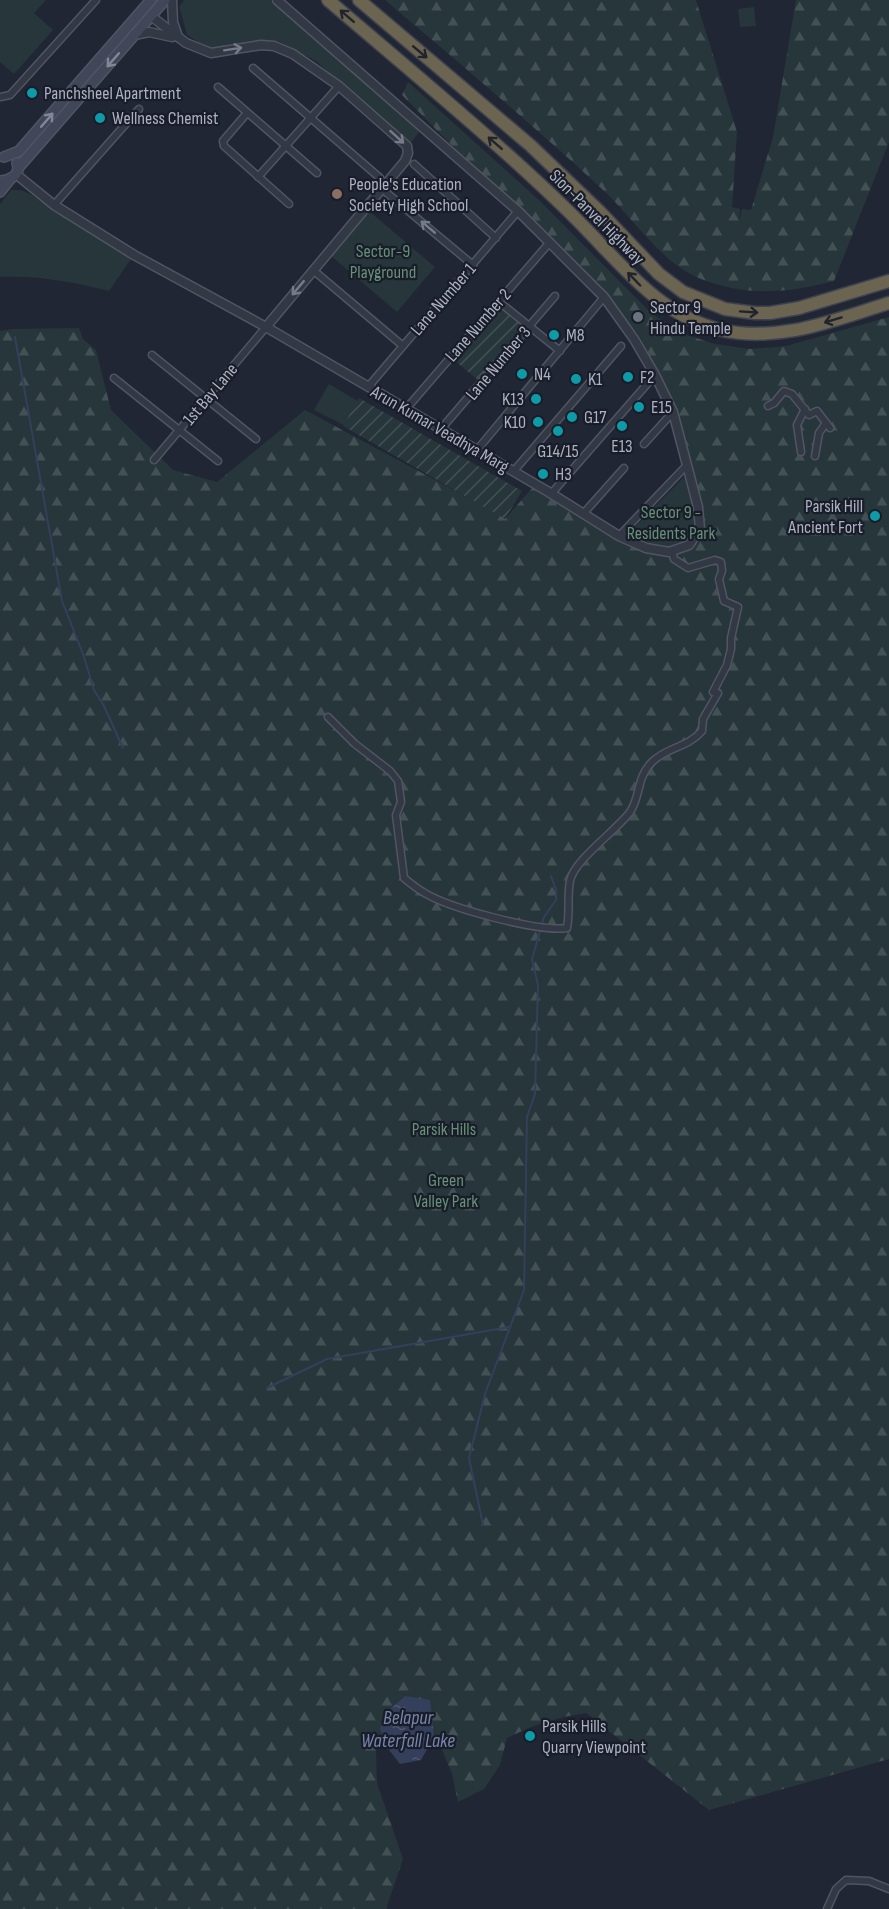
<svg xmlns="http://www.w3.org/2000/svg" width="889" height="1909" font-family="'Sofia Sans Condensed',sans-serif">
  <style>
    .green { fill: #26363a }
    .forest { fill: url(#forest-firs) }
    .garden { fill: url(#garden-furrows) }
    .water { fill: url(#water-ripples) }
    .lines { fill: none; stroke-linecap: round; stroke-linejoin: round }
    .stream { stroke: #343f5b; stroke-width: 2 }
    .minor-casing { stroke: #515563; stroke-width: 9 }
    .tertiary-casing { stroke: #515563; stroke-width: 11 }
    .secondary-casing { stroke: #515563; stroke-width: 12 }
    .motorway-casing { stroke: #3e4250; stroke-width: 15 }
    .minor { stroke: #333845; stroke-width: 6 }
    .tertiary { stroke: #333845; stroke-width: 8 }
    .secondary { stroke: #414658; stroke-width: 9 }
    .motorway { stroke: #6b6450; stroke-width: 12 }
    .oneway { stroke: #21242d }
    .oneway2 { stroke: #767b8a }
    .oneway3 { stroke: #828798 }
    .culture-dot { fill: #0f9aa8; stroke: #191d29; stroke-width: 2 }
    .education-dot { fill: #8d6e63; stroke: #191d29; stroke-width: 2 }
    .worship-dot { fill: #6b7280; stroke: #191d29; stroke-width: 2 }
    .labels { text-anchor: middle; stroke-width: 4.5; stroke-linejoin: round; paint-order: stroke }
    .poi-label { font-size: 18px; fill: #adb2c2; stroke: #191d29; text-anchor: start }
    .street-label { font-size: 18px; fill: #adb2c2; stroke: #191d29 }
    .park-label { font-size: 18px; fill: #669176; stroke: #191d29 }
    .water-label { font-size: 20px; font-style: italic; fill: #7685aa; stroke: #191d29 }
  </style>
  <defs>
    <pattern id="forest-firs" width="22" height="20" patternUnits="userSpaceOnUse" patternTransform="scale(1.5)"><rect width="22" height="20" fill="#26363a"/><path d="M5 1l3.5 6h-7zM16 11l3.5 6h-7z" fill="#435155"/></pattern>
    <pattern id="garden-furrows" width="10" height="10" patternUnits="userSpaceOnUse" patternTransform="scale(1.5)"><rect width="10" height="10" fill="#26363a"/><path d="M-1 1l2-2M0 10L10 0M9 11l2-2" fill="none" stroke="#435155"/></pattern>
    <pattern id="water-ripples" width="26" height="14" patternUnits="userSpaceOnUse" patternTransform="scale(1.5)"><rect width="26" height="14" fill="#343f5b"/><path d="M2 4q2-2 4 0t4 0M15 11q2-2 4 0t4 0" fill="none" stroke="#4f5871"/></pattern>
  </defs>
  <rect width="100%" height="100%" fill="#202634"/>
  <g class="green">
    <polygon points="0,0 46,0 34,13 53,30 14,74 0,62"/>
    <polygon points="184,0 270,0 420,131 410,144 316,61 278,41 208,48 187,35 179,7"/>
    <polygon points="754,7 756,26 740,27 738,9"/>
    <path d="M11 190H21L30 194 131 259 109 291C74 282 36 275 0 277V204Z"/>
    <polygon points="369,211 435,267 397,312 331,256"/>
    <polygon points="329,384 358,401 346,426 314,410"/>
    <path d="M684 477 692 504 695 529C676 557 654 548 629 533Z"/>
  </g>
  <g class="forest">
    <path d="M385 0H696L737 132 732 207 740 209 739 222 742 209 751 210 773 137 796 0H889V142L834 281C787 293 748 297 701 279 662 264 634 219 604 191 533 125 459 63 385 0Z"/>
    <path d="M408 82 540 201 652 314 684 334 715 344 749 349 786 346 889 317V1759L709 1810 586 1713C557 1717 533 1725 507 1738L500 1765 484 1789 458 1802 452 1774 441 1747 390 1725 376 1750 377 1783 403 1859 386 1909H0V331L13 329 79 328 83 339 96 350 111 410 173 470 217 482 305 410 506 518 532 488C569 509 625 554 667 556 674 556 683 552 689 549 693 522 695 488 690 461 683 415 659 373 637 332L402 95Z"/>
  </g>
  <g class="garden">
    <polygon points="500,307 524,327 478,380 454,360"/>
    <polygon points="359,398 522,491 505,519 343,426"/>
  </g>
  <polygon class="water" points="405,1696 430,1700 434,1737 421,1760 400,1764 390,1751 380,1729 386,1713"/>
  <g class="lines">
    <g class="stream">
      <polyline points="15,337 62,601 83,654 94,690 104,706 123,748"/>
      <polyline points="267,1388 327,1359 509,1327"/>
      <polyline points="483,1525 469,1458 485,1394 524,1290 527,1117 535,1094 538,985 532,959 544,917 556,900 556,890 551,876"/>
    </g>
    <defs>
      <g id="minor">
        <polyline points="253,68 380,178"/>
        <polyline points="218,87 317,173"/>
        <polyline points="0,97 10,95 96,0"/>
        <polyline points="247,113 223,141 224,146 289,204"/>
        <polyline points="414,164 496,238"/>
        <polyline points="258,177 339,86"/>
        <polyline points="382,189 473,265"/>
        <polyline points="54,205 139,109"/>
        <polyline points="313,270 403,346"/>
        <polyline points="498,301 560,351"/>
        <polyline points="152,355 256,439"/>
        <polyline points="114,378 218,461"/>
        <polyline points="368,387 518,211"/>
        <polyline points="768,406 774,403 784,391 792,394 809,415 817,411 830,428"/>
        <polyline points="406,409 550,242"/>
        <polyline points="441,429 555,296"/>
        <polyline points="644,444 673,412"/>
        <polyline points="477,450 604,297"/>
        <polyline points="801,452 797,425 805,409"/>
        <polyline points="815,456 819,433 826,423"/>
        <polyline points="154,460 266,327"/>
        <polyline points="513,472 621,346"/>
        <polyline points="551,494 655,375"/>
        <polyline points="583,514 624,468"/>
        <polyline points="619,536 687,465"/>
        <path d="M328 717 355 744 390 771 398 781 401 802 396 815 404 878C410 883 416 888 423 892 448 908 538 932 567 928 570 913 567 896 570 881 574 860 617 830 630 812 641 796 636 778 652 762 667 747 687 748 702 731L703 719 718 693 713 692 727 665 731 649V638L738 607 724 601 719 579 722 571 721 562 715 560 688 568 674 559 672 551"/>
        <polyline points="827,1909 836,1889 846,1880 869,1881 889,1889"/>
      </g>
      <g id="tertiary">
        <polyline points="172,0 173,22 178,37"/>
        <polyline points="151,16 186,43 211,53 261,45 274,46 293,54 339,86 407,146 408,153 405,161 266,327"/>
        <polyline points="134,35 149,32 172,37"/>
        <polyline points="17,175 54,205 134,255 266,327 547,491 619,536 646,548 669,552 689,545 700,529 698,507 673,412 655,375 634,339 604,297 518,211 277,0"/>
      </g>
      <g id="secondary">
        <polyline points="4,157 19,151 151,0"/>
        <polyline points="19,167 165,0"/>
        <path d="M0 181C11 180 21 175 17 163"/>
        <polyline points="0,192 11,178"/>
      </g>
      <g id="motorway">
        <path d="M328 0C391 54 455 107 517 163 540 184 564 206 586 229 626 270 662 316 721 330 780 343 834 320 889 303"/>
        <polyline points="359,0 530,145 599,211 659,274 683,292 725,309 755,313 770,313 799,308 889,281"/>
      </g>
    </defs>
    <use href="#minor" class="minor-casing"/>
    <use href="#tertiary" class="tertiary-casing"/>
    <use href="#secondary" class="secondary-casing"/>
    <use href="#motorway" class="motorway-casing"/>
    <use href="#minor" class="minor"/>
    <use href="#tertiary" class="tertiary"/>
    <use href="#secondary" class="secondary"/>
    <use href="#motorway" class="motorway"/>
  </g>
  <defs><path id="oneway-shaft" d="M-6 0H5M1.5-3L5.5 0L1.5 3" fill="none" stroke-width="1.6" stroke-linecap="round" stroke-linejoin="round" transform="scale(1.5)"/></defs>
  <g class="oneway">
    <use href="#oneway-shaft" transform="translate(347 16) rotate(-139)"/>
    <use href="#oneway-shaft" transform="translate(420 52) rotate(40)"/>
    <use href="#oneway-shaft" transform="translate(495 143) rotate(-139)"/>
    <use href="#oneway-shaft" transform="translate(634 279) rotate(-134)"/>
    <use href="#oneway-shaft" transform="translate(749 312) rotate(4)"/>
    <use href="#oneway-shaft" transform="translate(833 320) rotate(163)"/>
  </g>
  <g class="oneway2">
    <use href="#oneway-shaft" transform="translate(233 49) rotate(-9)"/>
    <use href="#oneway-shaft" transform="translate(397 137) rotate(42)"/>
    <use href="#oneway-shaft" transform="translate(428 227) rotate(-140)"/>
    <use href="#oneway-shaft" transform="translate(298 288) rotate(130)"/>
  </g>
  <g class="oneway3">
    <use href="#oneway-shaft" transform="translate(113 60) rotate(131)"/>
    <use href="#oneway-shaft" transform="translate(47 120) rotate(-49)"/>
  </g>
  <g class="culture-dot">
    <circle cx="32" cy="93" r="6"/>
    <circle cx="100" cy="118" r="6"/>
    <circle cx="554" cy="335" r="6"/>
    <circle cx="522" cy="374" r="6"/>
    <circle cx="628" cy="377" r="6"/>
    <circle cx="576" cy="379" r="6"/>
    <circle cx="536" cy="399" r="6"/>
    <circle cx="639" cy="407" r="6"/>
    <circle cx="572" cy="417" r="6"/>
    <circle cx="538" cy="422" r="6"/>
    <circle cx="622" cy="426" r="6"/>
    <circle cx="558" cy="431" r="6"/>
    <circle cx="543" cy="474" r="6"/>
    <circle cx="875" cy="516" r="6"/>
    <circle cx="530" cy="1736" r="6"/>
  </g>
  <circle class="education-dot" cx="337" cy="194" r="6"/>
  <circle class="worship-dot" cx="638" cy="317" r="6"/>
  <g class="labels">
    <g class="poi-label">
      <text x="44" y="99">Panchsheel Apartment</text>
      <text x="112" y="124">Wellness Chemist</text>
      <text x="349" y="190">People's Education<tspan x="349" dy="21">Society High School</tspan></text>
      <text x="650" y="313">Sector 9<tspan x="650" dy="21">Hindu Temple</tspan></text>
      <text x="566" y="341">M8</text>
      <text x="534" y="380">N4</text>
      <text x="640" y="383">F2</text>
      <text x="588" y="385">K1</text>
      <text x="524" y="405" text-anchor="end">K13</text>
      <text x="651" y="413">E15</text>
      <text x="584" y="423">G17</text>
      <text x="526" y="428" text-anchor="end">K10</text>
      <text x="622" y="452" text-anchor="middle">E13</text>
      <text x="558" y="457" text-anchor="middle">G14/15</text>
      <text x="555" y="480">H3</text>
      <text x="863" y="512" text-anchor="end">Parsik Hill<tspan x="863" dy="21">Ancient Fort</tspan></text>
      <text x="542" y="1732">Parsik Hills<tspan x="542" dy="21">Quarry Viewpoint</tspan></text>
    </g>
    <g class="street-label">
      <text transform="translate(597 217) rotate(45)" y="6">Sion-Panvel Highway</text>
      <text transform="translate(443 299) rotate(-49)" y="6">Lane Number 1</text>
      <text transform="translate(478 325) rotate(-49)" y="6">Lane Number 2</text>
      <text transform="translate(498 363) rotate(-50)" y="6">Lane Number 3</text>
      <text transform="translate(210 394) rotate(-50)" y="6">1st Bay Lane</text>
      <text transform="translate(440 429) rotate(30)" y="6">Arun Kumar Veadhya Marg</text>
    </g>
    <g class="park-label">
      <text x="383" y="257">Sector-9<tspan x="383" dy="21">Playground</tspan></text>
      <text x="671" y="518">Sector 9 -<tspan x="671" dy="21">Residents Park</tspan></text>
      <text x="444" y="1135">Parsik Hills</text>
      <text x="446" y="1186">Green<tspan x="446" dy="21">Valley Park</tspan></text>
    </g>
    <g class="water-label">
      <text x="408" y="1724">Belapur<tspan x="408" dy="23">Waterfall Lake</tspan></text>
    </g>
  </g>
</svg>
